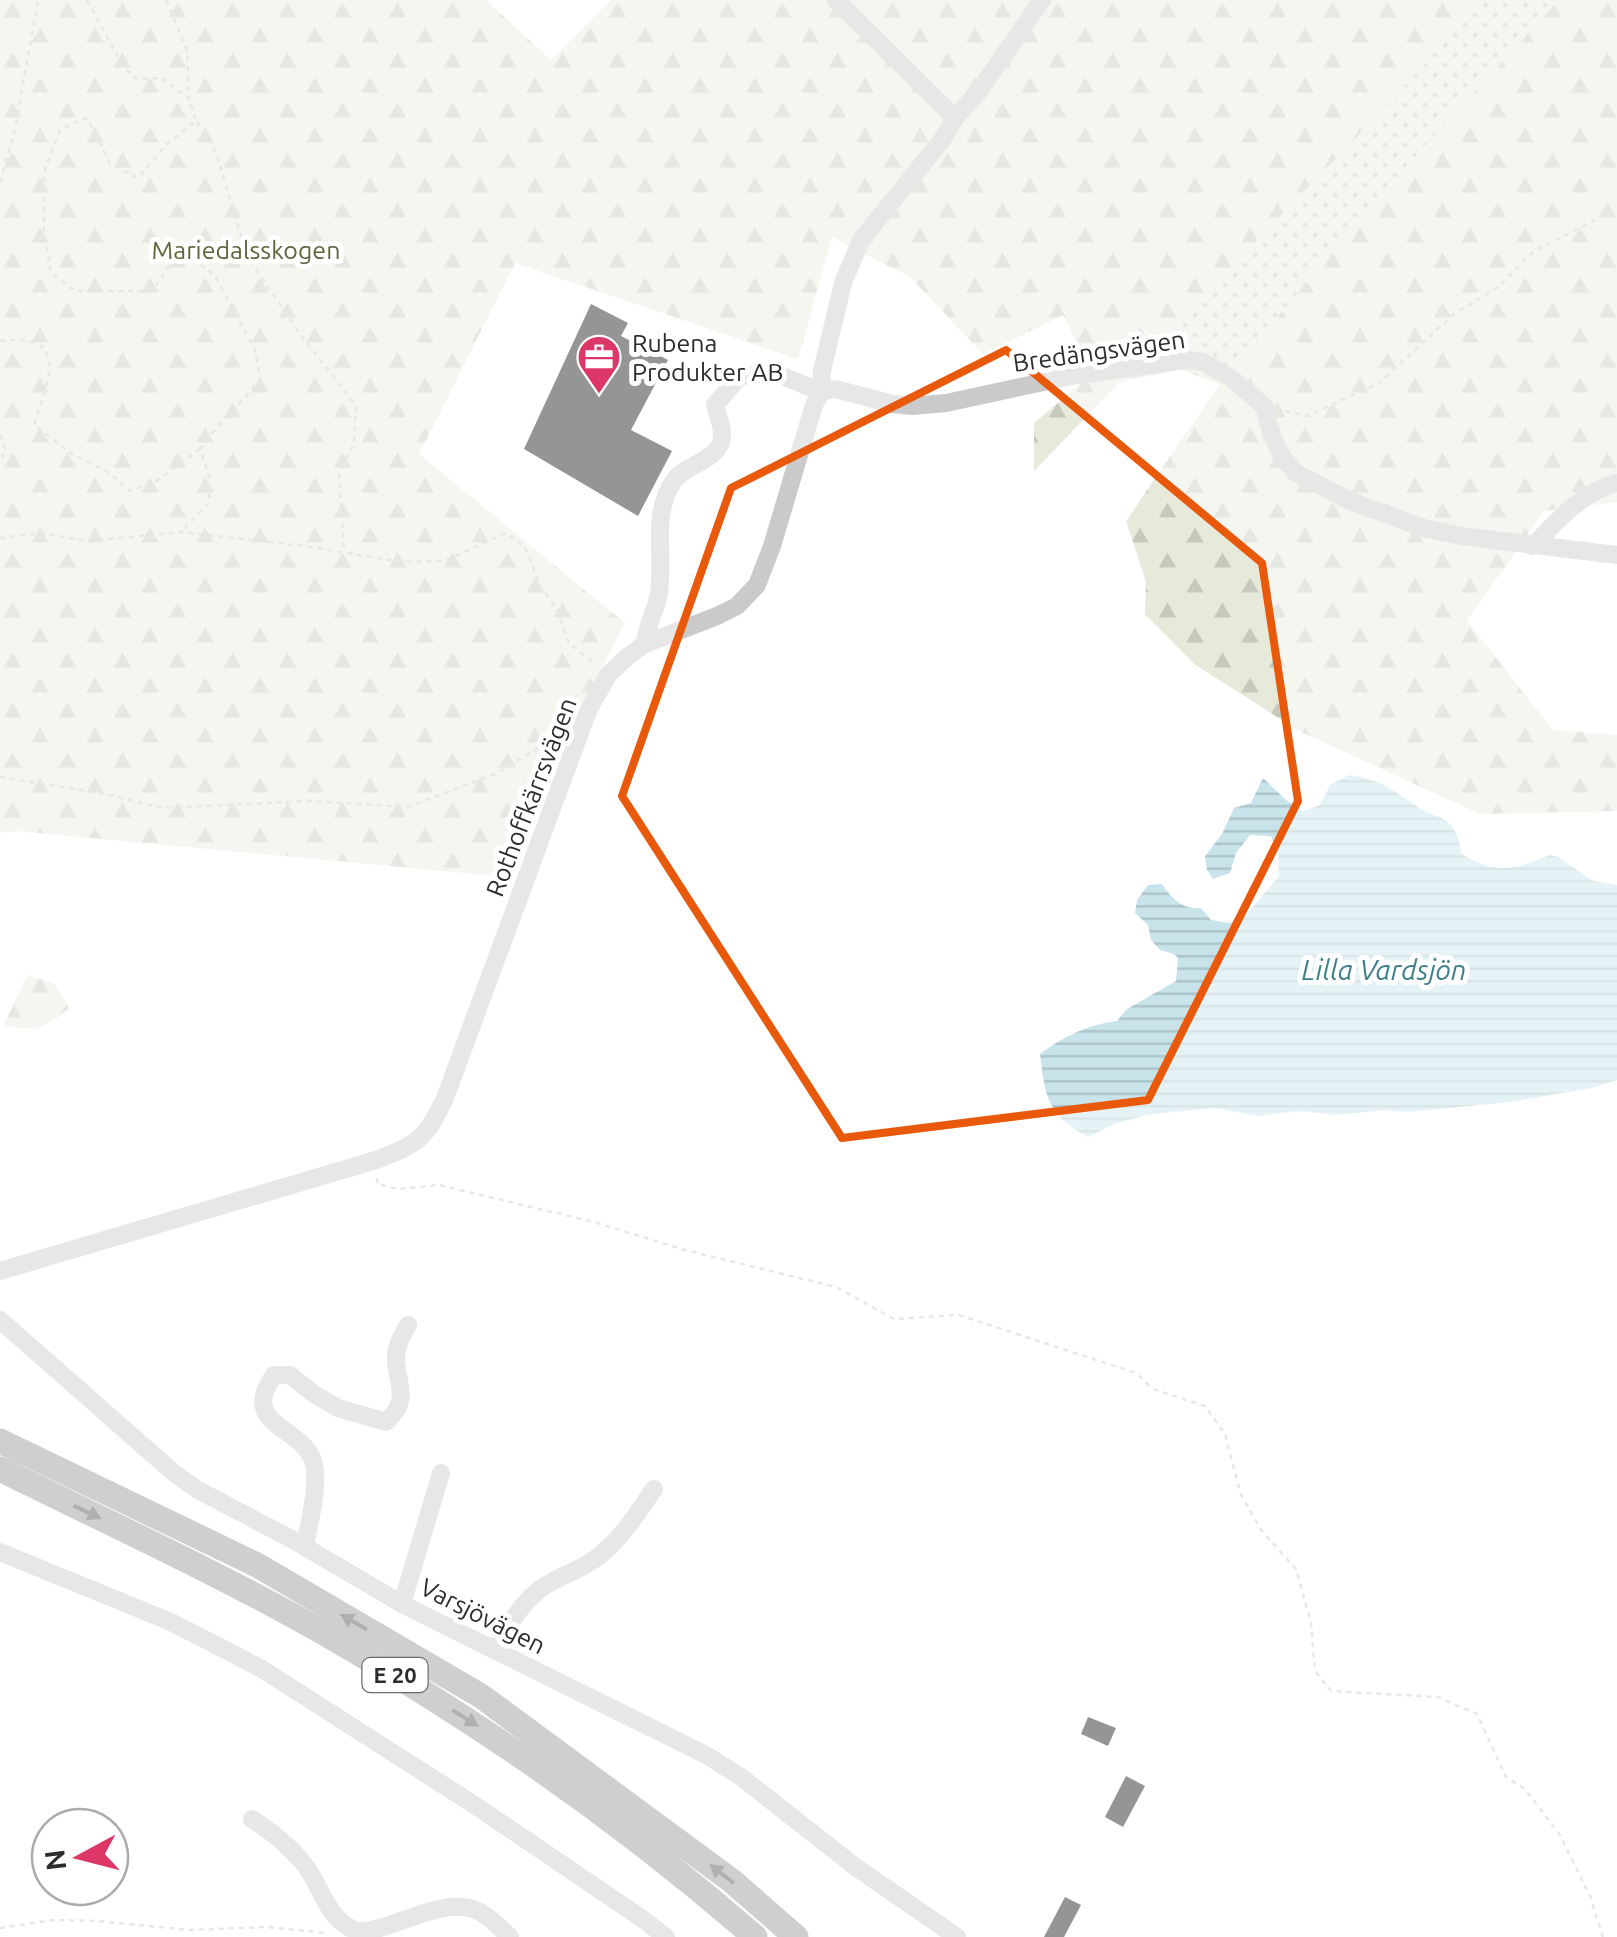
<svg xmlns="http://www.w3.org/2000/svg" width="1617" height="1937" font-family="Ubuntu,sans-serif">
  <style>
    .grass { fill: url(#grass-dots) }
    .forest { fill: url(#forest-firs) }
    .water { fill: url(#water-rules) }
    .building { fill: #141414 }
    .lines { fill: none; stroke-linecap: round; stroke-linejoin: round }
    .path { stroke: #cacaca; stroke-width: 2.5; stroke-dasharray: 5 5; stroke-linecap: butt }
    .minor { stroke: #cacaca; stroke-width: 18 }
    .highway { stroke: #949494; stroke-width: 25 }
    .oneway { fill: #515151 }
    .marked { fill: none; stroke: #e8590c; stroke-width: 8; stroke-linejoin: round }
    .labels { text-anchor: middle; stroke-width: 10; stroke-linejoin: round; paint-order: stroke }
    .shield { fill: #fff; stroke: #6c6c6c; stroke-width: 2.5 }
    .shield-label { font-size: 22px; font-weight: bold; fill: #2d2d2d }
    .park-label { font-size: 25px; fill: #5a673d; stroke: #fff }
    .poi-label { font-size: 25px; fill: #2d2d2d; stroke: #fff; text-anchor: start }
    .street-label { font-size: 25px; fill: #2d2d2d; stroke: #fff }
    .water-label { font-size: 28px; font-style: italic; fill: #3f7f8c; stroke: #fff }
  </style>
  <defs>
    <pattern id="grass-dots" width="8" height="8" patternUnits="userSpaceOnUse" patternTransform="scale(2.5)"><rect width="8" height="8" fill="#e7eadb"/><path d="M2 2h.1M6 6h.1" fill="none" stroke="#c6c9bc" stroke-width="1.8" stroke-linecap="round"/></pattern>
    <pattern id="forest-firs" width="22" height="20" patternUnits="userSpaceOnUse" patternTransform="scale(2.5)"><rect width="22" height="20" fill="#e7eadb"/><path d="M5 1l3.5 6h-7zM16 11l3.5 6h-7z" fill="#c6c9bc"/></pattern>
    <pattern id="water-rules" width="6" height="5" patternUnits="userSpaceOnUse" patternTransform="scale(2.5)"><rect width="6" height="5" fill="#c8e4ea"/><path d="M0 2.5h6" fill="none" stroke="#acc4c9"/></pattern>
  </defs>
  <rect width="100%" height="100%" fill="#fff"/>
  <polygon class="grass" points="1482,0 1559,0 1411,161 1219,385 1181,369 1120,382 1374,119"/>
  <g class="forest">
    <polygon points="0,0 486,0 551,60 611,0 1482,0 1374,119 1034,471 1034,423 1093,373 1063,315 983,354 910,277 832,237 798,359 515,263 419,454 625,623 565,740 507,877 16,831 0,833"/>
    <polygon points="1559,0 1617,0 1617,502 1544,511 1467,621 1553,730 1617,735 1617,811 1480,814 1299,731 1194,664 1145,614 1146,582 1126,521 1219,385 1411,161"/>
    <path d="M27 975 55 984 69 1008C47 1028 33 1032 4 1025Z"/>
  </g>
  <path class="water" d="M1349 775C1384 780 1393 791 1421 809 1430 815 1442 816 1450 824 1458 833 1459 842 1461 853 1492 875 1517 870 1549 855L1558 857 1593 881 1617 885V1080L1592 1088 1510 1102 1408 1112 1384 1110 1338 1115 1298 1111 1258 1116 1215 1108 1172 1112 1147 1115 1114 1124 1088 1137C1048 1115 1045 1098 1040 1054 1064 1036 1087 1025 1117 1021L1127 1009 1176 981 1178 958 1174 954 1160 950 1151 940 1148 925 1135 913 1137 900 1148 885 1162 884C1171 898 1183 910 1201 908L1211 920 1228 923 1242 920 1279 876 1278 852 1271 836 1250 835 1236 853 1230 873 1213 879 1207 870 1205 856 1222 834 1234 808 1251 803 1263 778 1286 800 1303 811 1320 805 1330 785Z"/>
  <g class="building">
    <polygon points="591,304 628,323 621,336 668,360 631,430 672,451 638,516 524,449"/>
    <polygon points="1088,1717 1116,1728 1108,1746 1081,1734"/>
    <polygon points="1126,1776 1145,1786 1123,1827 1105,1817"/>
    <polygon points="1065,1897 1081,1905 1064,1937 1044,1937"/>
  </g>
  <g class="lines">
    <g class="path">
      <path d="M87 0 123 66 136 79 161 78 189 98 196 121 167 144 138 178 110 164 95 131 85 118 60 130 44 172V231L51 273 75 291H152L181 249 215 276 255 350 260 379C241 404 218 423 200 449L209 476V503L182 531"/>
      <polyline points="166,0 187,50 189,98"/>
      <polyline points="197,122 216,152 247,256 300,334 356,406 354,443 339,475 344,550"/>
      <polyline points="0,182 15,129 38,0"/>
      <path d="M0 341C73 332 47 382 34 425L72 454 108 472 130 491 156 481 200 449"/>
      <polyline points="1285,411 1307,416 1379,383 1454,314 1497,288 1534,251 1617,209"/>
      <polyline points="0,435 5,443 2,460 0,460"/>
      <polyline points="0,538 41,533 87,541 181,532 304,546 402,562 444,561 506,533 525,547 540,586 556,608 569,643 594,663"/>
      <polyline points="0,777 105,794 162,808 309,801 408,807 495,774 558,736"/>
      <polyline points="377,1178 377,1184 399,1189 439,1185 594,1222 685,1250 836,1287 894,1319 959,1315 1136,1373 1153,1389 1205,1406 1225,1434 1241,1495 1261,1530 1296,1569 1311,1623 1315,1671 1331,1691 1437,1697 1477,1714 1506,1777 1525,1789 1560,1835 1590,1896 1603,1937"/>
      <polyline points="0,1928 53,1920 97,1921 189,1930 267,1927 327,1933"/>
    </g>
    <g class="minor">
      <polyline points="836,0 955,118"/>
      <path d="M1533 546C1557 521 1582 492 1617 483"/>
      <path d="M645 644C646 627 654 614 658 598 666 561 650 516 673 482 685 463 721 461 722 436 723 426 717 414 715 405L740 376 775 373 821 392 835 389 893 404 912 406 946 403 1071 376 1186 360 1203 362 1231 378 1264 406 1272 436 1283 458 1296 473 1350 501 1424 528 1461 536 1617 555"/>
      <path d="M0 1271 376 1160C418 1144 426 1139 445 1098L588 711 608 675 627 657 645 644 717 616 737 606 757 585 772 546 814 405 821 392 822 371 843 283 861 240 942 140 955 118 979 91 1042 0"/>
      <polyline points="0,1320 174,1473 198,1490 295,1541 402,1604 708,1756 741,1777 857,1868 957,1937"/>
      <path d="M305 1547C309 1523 320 1483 313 1461 302 1426 238 1426 274 1375H290L314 1394 338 1408 386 1422C409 1401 399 1389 396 1362 395 1348 401 1337 408 1325"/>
      <polyline points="0,1552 171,1622 262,1669 476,1806 644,1920 666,1937"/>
      <polyline points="402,1604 441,1473"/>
      <path d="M495 1650C508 1627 520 1603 543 1587 563 1574 587 1568 605 1551 625 1533 639 1511 654 1489"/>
      <path d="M252 1819C271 1832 289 1845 304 1864 322 1886 325 1917 354 1930 388 1937 440 1892 480 1912 491 1918 501 1929 510 1937"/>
    </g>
    <g class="highway">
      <polyline points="0,1441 257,1565 481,1696 732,1881 796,1937"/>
      <path d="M0 1469C109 1523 220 1574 326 1634 478 1721 623 1822 755 1937"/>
    </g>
  </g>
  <defs><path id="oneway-solid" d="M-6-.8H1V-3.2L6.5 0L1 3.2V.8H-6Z" transform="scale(2.5)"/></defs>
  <g class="oneway">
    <use href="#oneway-solid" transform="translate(87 1512) rotate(26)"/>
    <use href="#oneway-solid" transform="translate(354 1622) rotate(-150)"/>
    <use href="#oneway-solid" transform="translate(465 1718) rotate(32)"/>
    <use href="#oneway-solid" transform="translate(722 1874) rotate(-142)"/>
  </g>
  <path d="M0 0H1617V1937H0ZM1006 350 1262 563 1298 801 1148 1100 842 1138 622 796 731 488Z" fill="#fff" fill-opacity=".55" fill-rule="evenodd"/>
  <path class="marked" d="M1006 350 1262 563 1298 801 1148 1100 842 1138 622 796 731 488Z"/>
  <defs>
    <symbol id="office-pin" viewBox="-11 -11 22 30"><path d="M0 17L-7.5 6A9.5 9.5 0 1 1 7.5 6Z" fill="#dd3767" stroke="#fff"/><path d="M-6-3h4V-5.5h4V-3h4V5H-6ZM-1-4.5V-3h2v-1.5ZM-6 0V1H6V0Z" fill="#fff"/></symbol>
  </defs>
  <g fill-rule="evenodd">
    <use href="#office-pin" x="574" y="332" width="50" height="68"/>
  </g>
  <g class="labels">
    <rect class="shield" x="362.5" y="1658" width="65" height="34" rx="8"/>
    <g class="shield-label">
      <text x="395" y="1683">E 20</text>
    </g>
    <g class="park-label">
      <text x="246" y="259">Mariedalsskogen</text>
    </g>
    <g class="poi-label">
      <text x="632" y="352">Rubena<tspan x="632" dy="29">Produkter AB</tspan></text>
    </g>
    <g class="street-label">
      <text transform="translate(1099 351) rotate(-8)" y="9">Bredängsvägen</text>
      <text transform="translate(531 797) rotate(-69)" y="9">Rothoffkärrsvägen</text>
      <text transform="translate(483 1616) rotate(27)" y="9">Varsjövägen</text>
    </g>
    <g class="water-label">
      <text x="1384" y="980">Lilla Vardsjön</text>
    </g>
  </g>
  <g transform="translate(80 1857) rotate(263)"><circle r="48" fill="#ffffff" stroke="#ababab" stroke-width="2.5"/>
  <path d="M0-8L18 38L0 25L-18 38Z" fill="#dd3767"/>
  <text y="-15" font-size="28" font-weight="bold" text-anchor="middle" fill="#2d2d2d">N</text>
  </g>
</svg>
